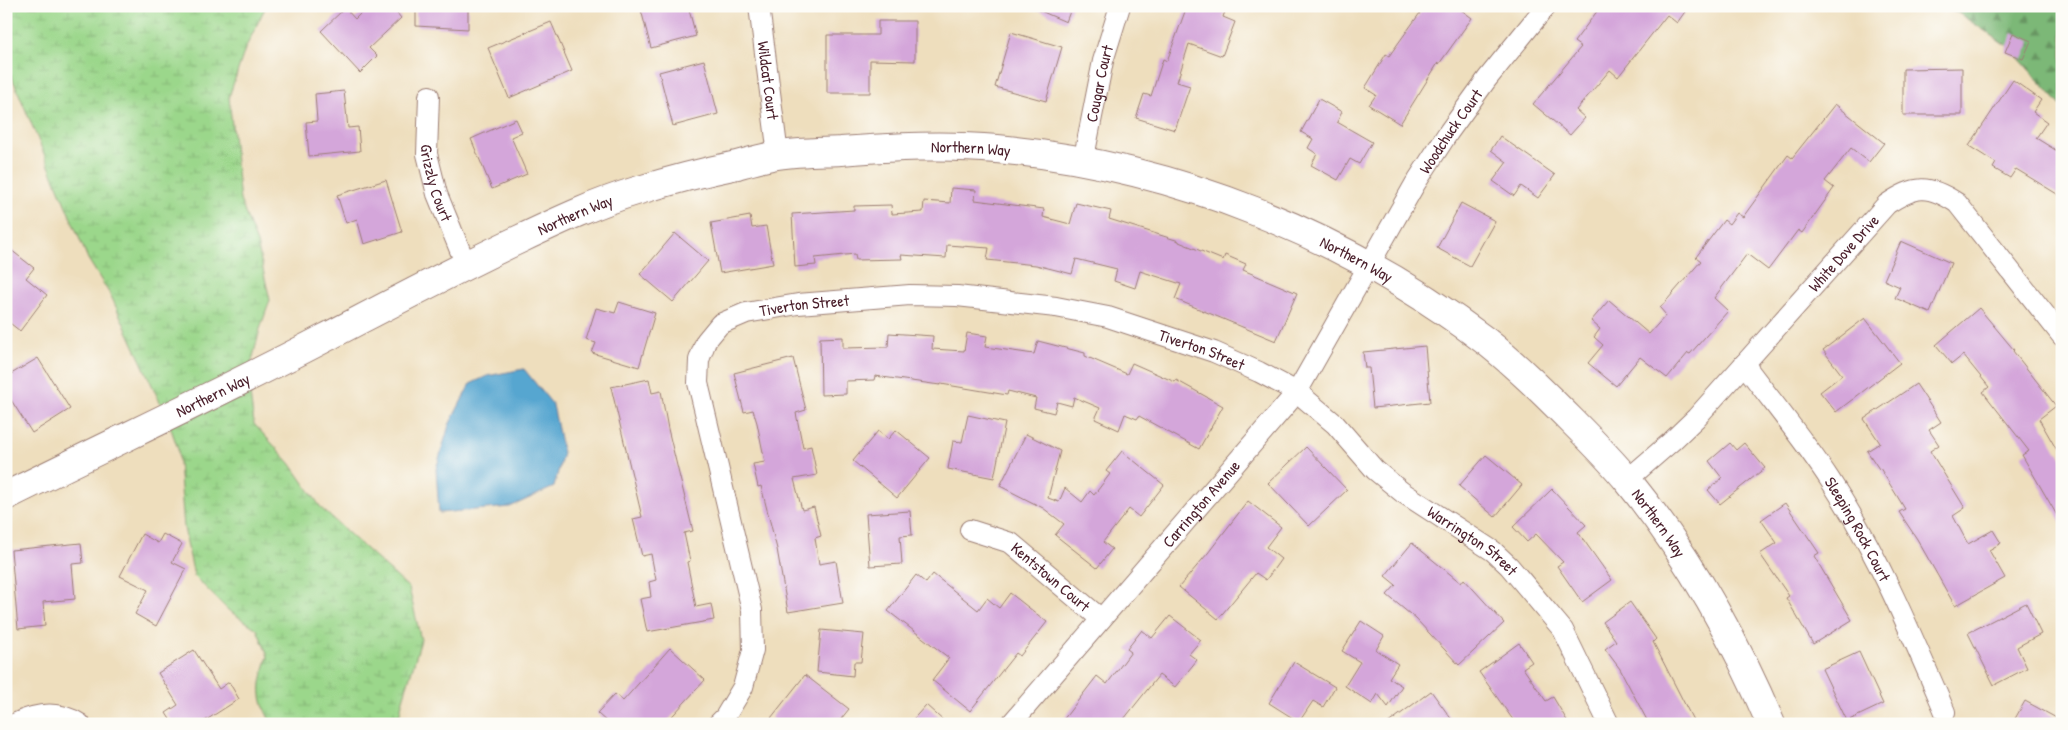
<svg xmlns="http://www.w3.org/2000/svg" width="2068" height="730" font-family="'Patrick Hand',sans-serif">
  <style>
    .forest { fill: url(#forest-firs); stroke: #636c51 }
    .wetland { fill: url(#wetland-marsh); stroke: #727b5b }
    .water { fill: #57a6d0; stroke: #50627e }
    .building { fill: #d4a6da }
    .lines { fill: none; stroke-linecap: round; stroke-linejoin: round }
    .street-casing { stroke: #9c7e74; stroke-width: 22 }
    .secondary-casing { stroke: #9c7e74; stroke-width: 30 }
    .street { stroke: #fff; stroke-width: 20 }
    .secondary { stroke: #fff; stroke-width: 28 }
    .labels { text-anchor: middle; stroke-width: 4; stroke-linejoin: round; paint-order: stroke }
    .street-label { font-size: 16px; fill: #4a1f2b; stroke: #fdfcf7 }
  </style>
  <defs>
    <pattern id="forest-firs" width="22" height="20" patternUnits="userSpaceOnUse" patternTransform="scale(1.25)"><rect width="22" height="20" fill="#7cb877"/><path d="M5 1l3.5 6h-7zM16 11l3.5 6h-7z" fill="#689562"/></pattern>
    <pattern id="wetland-marsh" width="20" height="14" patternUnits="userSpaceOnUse" patternTransform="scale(1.25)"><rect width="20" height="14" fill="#9bd78b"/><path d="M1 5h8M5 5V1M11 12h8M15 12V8" fill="none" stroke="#87b878"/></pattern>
  </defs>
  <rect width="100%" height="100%" fill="#fdfcf7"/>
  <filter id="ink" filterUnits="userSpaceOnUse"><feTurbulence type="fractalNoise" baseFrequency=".02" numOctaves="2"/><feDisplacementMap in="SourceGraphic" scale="10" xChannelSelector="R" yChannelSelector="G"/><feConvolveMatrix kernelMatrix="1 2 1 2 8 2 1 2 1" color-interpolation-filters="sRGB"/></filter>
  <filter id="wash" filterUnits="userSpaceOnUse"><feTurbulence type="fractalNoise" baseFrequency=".0096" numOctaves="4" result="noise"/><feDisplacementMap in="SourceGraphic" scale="20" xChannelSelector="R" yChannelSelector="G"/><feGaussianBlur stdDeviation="1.12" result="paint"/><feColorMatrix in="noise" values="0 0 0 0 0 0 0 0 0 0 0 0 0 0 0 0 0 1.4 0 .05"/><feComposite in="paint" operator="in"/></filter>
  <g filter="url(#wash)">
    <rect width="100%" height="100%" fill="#eedebd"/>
    <polygon class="forest" points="1945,6 2062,6 2062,107 2009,47 1958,13"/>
    <g class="wetland">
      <polygon points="6,6 266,6 245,49 229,97 240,200 257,243 270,300 260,329 251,365 163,409 111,296 88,259 11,75 6,73"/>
      <path d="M249 387 254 424 290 463 322 509 409 588 421 640 402 703 398 724H272C256 697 259 684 268 656L257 629 228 610 194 576 184 528 178 449 170 426Z"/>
    </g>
    <polygon class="water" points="524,369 553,405 563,453 554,487 510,507 439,513 436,469 449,425 470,384 487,376"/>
    <g id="blocks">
      <g class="building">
        <polygon points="368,6 391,6 401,18 369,48 377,56 360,73 321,31 345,8 355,19"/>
        <polygon points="416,6 468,6 468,29 416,26"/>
        <polygon points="640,6 688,6 696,36 651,48"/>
        <polygon points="1029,6 1072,6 1066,22"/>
        <polygon points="1187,6 1227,6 1223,17 1235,22 1222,56 1189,44 1177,82 1190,86 1175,130 1136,118 1144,94 1151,96 1163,59 1167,61"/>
        <polygon points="1425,6 1456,6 1472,18 1439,64 1438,63 1400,124 1369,105 1376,95 1365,88 1386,54 1389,56"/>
        <polygon points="1601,6 1689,6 1677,23 1667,15 1618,77 1610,70 1576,110 1585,118 1570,135 1533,104 1581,47 1574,42"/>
        <polygon points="878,21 915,21 915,61 870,60 870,93 827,93 827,35 878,35"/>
        <polygon points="551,22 572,71 509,98 488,48"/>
        <polygon points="1011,32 1062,47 1046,101 995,87"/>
        <polygon points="2013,33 2031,41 2023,59 2005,52"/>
        <polygon points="704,60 718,114 673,126 659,72"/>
        <polygon points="1962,68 1962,115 1903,115 1903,69"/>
        <polygon points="2013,80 2041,100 2033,112 2047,122 2036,138 2062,154 2062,197 2016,169 2010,178 1993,168 1996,163 1969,146"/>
        <polygon points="344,91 348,128 358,127 360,151 309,156 306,122 317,121 315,94"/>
        <polygon points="1319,99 1342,112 1337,122 1372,142 1359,164 1350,159 1338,180 1311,165 1317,154 1308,148 1313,139 1301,132"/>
        <polygon points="1835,104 1884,143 1869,162 1851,148 1825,181 1834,188 1802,233 1798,230 1768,270 1747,254 1714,298 1728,311 1690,354 1688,353 1667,378 1640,357 1616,386 1588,363 1603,345 1594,337 1600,329 1591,321 1609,300 1649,334 1666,315 1660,308 1701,261 1696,257 1724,220 1729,224 1737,213 1743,217 1788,155 1792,158"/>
        <polygon points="516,119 522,132 511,137 527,174 492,189 471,139"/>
        <polygon points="1500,136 1555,175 1538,198 1521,186 1514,196 1493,181 1507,162 1491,150"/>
        <polygon points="386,180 402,232 364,244 357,219 346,223 337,195"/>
        <polygon points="951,188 976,190 975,200 1044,209 1043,217 1070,224 1076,203 1111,211 1109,219 1179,241 1179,242 1223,260 1225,255 1246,264 1243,270 1297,293 1276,341 1175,299 1181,284 1140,271 1135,288 1114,281 1117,269 1076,259 1072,274 1036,265 987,260 989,248 947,245 946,258 901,255 902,259 856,260 855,254 815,258 816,265 795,267 792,214 854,210 854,206 891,205 892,214 923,212 924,201 950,203"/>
        <polygon points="1461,203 1495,221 1470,266 1437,248"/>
        <polygon points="750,216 752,228 766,226 773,264 720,273 711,223"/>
        <polygon points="675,233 708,261 673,302 640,274"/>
        <polygon points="1901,241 1951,263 1930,313 1895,298 1900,287 1884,280"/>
        <polygon points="6,246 34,268 26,278 47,295 20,331 6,320"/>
        <polygon points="619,302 655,313 639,367 592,353 596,343 586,340 596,308 615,313"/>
        <polygon points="1979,308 2014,350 2013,351 2056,406 2039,419 2062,459 2062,524 2022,455 2029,451 1983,392 1989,387 1963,355 1952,364 1936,345"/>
        <polygon points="1865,318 1900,363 1836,412 1820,392 1842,375 1823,350"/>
        <polygon points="889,333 933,336 932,349 964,351 967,333 987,336 985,347 1034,354 1038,341 1085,353 1085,356 1127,374 1132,363 1175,382 1176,380 1223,406 1199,449 1139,416 1137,419 1125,414 1119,430 1095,419 1100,408 1074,397 1072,406 1057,402 1054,413 1034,408 1036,398 1008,391 1007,395 941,384 940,385 875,376 874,380 846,381 846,394 821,395 820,338 843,337 843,348 888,347"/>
        <polygon points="1425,346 1430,402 1373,408 1369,368 1365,368 1363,352"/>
        <polygon points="38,358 70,409 32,433 6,392 6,377"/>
        <polygon points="793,358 806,410 796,413 803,448 811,446 817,475 794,479 802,510 814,507 821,536 815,538 819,564 836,561 843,603 788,612 777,549 761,486 758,487 753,464 765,462 757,423 753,410 744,412 734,373"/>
        <polygon points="649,379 652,393 661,391 668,429 693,531 684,533 690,561 687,562 696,607 711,604 714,620 647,632 640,599 651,597 649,582 656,580 651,554 642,556 633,519 642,517 611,387"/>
        <polygon points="1916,384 1941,422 1929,430 1939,445 1930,451 1965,508 1953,516 1968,544 1993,530 2001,543 1989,550 2005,578 1955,606 1917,539 1899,512 1905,509 1880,468 1879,469 1867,451 1880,443 1864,419"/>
        <polygon points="968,415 1005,423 994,478 948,469 953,441 962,442"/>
        <polygon points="896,430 930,458 897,498 853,461 878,431 888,439"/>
        <polygon points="1026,434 1060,451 1048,498 1059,502 1065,488 1082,502 1090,491 1094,495 1110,474 1106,471 1122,451 1164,485 1139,517 1129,509 1103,542 1112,549 1097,568 1055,535 1064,524 1043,508 1000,486"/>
        <polygon points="1730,443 1736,450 1744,443 1765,468 1720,504 1708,490 1722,478 1709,461"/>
        <polygon points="1306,447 1347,490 1309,526 1268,483"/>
        <polygon points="1486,455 1522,485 1495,517 1459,486"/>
        <polygon points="1552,489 1586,525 1578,532 1612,580 1582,602 1557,566 1563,562 1536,534 1527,542 1513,527"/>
        <polygon points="1248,501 1281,527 1266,547 1281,559 1266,580 1256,573 1218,619 1179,587 1208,553"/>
        <polygon points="1785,503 1819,553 1814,556 1852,620 1813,644 1786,598 1789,596 1760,554 1777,543 1761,520"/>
        <polygon points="910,511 912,535 900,536 902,564 870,566 866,514"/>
        <polygon points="142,534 158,543 163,534 182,544 172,562 186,569 156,626 135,614 148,590 120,576"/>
        <polygon points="81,543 83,563 72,564 75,599 43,602 45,626 18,629 11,550"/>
        <polygon points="1412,543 1461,583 1464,579 1504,623 1459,665 1416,619 1387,595 1396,585 1385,576"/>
        <polygon points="933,574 978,610 987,598 999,608 1010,593 1047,622 1020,656 1016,653 970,711 932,680 949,658 888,611 916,575 926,583"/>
        <polygon points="1630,602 1656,639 1653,642 1695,724 1649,724 1620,669 1605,649 1616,641 1603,622"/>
        <polygon points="2026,603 2041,634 2017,647 2027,668 1994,685 1968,633"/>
        <polygon points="1170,616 1201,640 1189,654 1197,660 1175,687 1159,675 1120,724 1060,724 1097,676 1107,684 1131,652 1127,649 1142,630 1152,638"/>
        <polygon points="1361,621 1384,636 1376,650 1398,664 1389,678 1402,686 1388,707 1378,694 1372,704 1345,686 1360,662 1342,651"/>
        <polygon points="821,630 864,634 861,662 854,662 853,676 817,672"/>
        <polygon points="1519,643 1532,662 1523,668 1546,701 1553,697 1569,724 1516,724 1479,672"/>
        <polygon points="670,648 705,680 665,724 609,724 597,713 615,694 623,701"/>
        <polygon points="194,650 219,689 229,682 239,699 200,724 173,724 166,713 178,705 158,673"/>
        <polygon points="1859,652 1883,704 1847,721 1822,669"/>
        <polygon points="1294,662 1335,687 1323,707 1313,701 1299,722 1269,703"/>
        <polygon points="805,675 849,709 837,724 778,724 771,718"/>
        <polygon points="1431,691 1455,724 1387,724"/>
        <polygon points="2025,701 2062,721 2062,724 2012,724"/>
        <polygon points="926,705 947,724 909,724"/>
      </g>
    </g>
  </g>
  <g filter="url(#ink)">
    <use href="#blocks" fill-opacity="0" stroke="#9c7e74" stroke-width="1"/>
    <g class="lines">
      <defs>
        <g id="street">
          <path id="s1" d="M759 6 778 155"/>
          <path id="s2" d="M429 96 427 154 437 194 466 265"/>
          <path id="s3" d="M1083 162 1103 61 1120 6"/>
          <path id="s4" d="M1744 364C1773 403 1804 440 1830 480 1877 552 1911 633 1945 712"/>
          <path id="s5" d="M1627 480 1672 441 1696 418 1887 204C1916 185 1928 184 1957 203L2062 336"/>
          <path id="s6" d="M970 530 1011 543 1101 619"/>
          <path d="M14 724C36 713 59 710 80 724"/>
          <path id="s7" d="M718 724 725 717 743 687 753 650 752 610 698 383 699 360 706 341 720 324 746 313 798 304 910 295 957 296 1056 307 1108 317 1214 352 1259 372 1297 392 1335 424 1375 470 1402 492 1493 551 1509 566 1563 630 1609 724"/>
          <path id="s8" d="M1011 724 1297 392 1415 184 1448 133 1487 79 1546 6"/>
        </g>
        <g id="secondary">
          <path id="s9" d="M6 496C112 443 220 393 325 338 390 304 454 270 520 239 558 221 596 203 636 191 669 181 703 172 737 165 751 161 764 157 778 155 798 152 820 152 841 151 893 147 945 144 997 149 1174 165 1346 235 1487 342 1517 366 1544 393 1571 420 1591 440 1611 460 1628 481 1688 555 1734 637 1771 724"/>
        </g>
      </defs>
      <use href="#street" class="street-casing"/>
      <use href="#secondary" class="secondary-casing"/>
      <use href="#street" class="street"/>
      <use href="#secondary" class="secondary"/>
    </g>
  </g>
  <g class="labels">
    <g class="street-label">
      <text dy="6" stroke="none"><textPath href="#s1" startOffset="75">Wildcat Court</textPath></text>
      <text dy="6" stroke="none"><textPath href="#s3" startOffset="80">Cougar Court</textPath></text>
      <text dy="6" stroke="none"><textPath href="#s8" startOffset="741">Woodchuck Court</textPath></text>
      <text dy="6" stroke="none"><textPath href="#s9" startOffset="1040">Northern Way</textPath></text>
      <text dy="6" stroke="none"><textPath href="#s2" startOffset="88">Grizzly Court</textPath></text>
      <text dy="6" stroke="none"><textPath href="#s9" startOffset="635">Northern Way</textPath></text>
      <text dy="6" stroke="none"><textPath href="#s5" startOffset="314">White Dove Drive</textPath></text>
      <text dy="6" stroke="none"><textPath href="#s9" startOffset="1445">Northern Way</textPath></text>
      <text dy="6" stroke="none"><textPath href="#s7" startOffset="509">Tiverton Street</textPath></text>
      <text dy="6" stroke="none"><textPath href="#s7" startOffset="914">Tiverton Street</textPath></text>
      <text dy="6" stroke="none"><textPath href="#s9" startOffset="230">Northern Way</textPath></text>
      <text dy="6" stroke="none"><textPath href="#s8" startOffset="291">Carrington Avenue</textPath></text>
      <text dy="6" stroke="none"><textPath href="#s9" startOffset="1850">Northern Way</textPath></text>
      <text dy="6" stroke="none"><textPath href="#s4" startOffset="201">Sleeping Rock Court</textPath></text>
      <text dy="6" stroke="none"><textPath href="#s7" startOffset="1250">Warrington Street</textPath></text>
      <text dy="6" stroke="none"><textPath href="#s6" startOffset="95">Kentstown Court</textPath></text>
    </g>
  </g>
  <rect width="2068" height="730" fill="none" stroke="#fdfcf7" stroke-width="25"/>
</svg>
